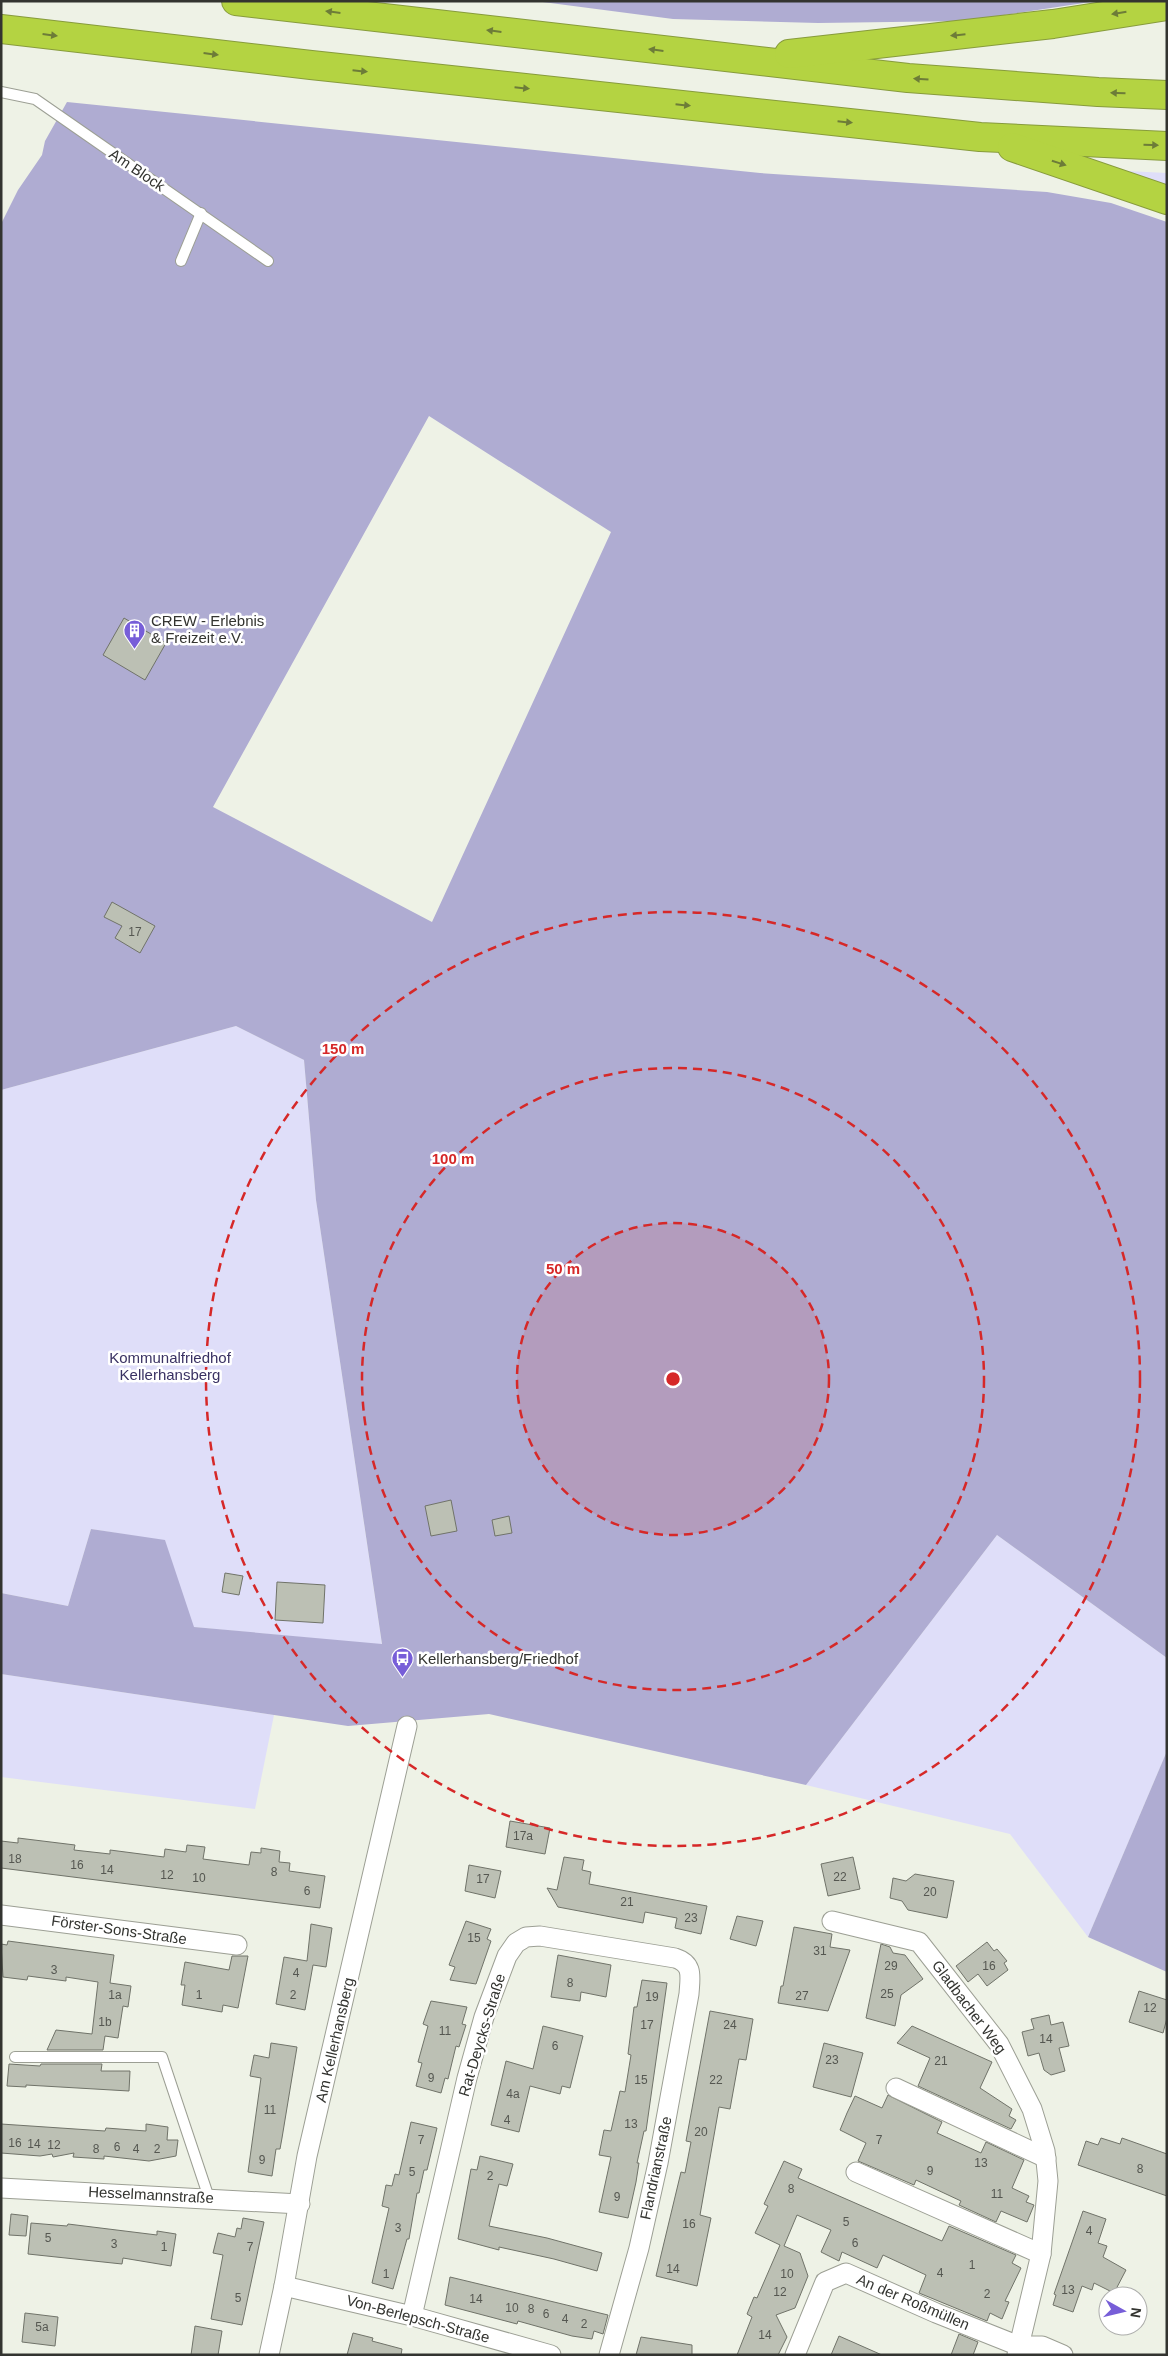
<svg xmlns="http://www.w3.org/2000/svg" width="1168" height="2356" font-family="Arial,sans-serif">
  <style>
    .green { fill: #dfdef9 }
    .forest { fill: #afacd2; fill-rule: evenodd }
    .building { fill: #bcc0b4; stroke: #707369 }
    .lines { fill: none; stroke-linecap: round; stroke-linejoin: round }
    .service-casing { stroke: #9c9f94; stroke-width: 12 }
    .minor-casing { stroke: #9c9f94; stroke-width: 21 }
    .motorway-casing { stroke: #879b3c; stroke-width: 30 }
    .service { stroke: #fff; stroke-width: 10 }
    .minor { stroke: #fff; stroke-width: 19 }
    .motorway { stroke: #b4d342; stroke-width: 28 }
    .oneway { fill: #6d7c38 }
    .ring { fill: none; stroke: #d62828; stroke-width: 2.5; stroke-dasharray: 9 6 }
    .labels { text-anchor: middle; stroke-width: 5; stroke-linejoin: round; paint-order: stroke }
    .number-label { font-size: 12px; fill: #555751 }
    .street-label { font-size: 15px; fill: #333430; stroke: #fff }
    .poi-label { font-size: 15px; fill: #333430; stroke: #fff; text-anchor: start }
    .park-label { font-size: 15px; fill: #3a3263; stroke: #fff }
    .centre { fill: #d62828; stroke: #fff; stroke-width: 2.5 }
    .ring-label { font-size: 15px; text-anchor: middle; font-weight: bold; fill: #d62828; stroke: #fff; stroke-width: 5; stroke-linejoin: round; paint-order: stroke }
  </style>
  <rect width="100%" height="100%" fill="#eef2e6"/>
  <g class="green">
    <polygon points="1127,171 1167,173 1167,190 1127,176"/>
    <polygon points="236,1026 304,1060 316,1200 382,1645 193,1627 165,1541 91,1529 68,1606 1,1593 1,1090"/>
    <polygon points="997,1535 1167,1658 1167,1751 1088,1937 1010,1834 806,1785"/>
    <polygon points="1,1674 274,1715 255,1809 1,1777"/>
  </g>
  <g class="forest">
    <polygon points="535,1 1097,1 964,21 818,23 673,19"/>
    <path d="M67 102 760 173 1047 192 1111 203 1167 222V1658L997 1535 806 1785 489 1714 348 1726 1 1674V1593L68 1606 91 1529 165 1540 194 1627 382 1644 316 1200 304 1060 236 1026 1 1090V224L18 190 42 155 45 141ZM429 416 611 532 432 922 213 807Z"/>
    <polygon points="1167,1751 1167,1972 1088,1937"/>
  </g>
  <g class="building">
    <polygon points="124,618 166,643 145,680 103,655"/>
    <polygon points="112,902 155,926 140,953 115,938 122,926 104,917"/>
    <polygon points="451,1500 457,1531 431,1536 425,1506"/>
    <polygon points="509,1516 512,1533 495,1536 492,1520"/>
    <polygon points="225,1573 243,1576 239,1595 222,1592"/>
    <polygon points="277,1582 325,1585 323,1623 275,1620"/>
    <polygon points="510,1821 550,1828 545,1854 506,1847"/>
    <polygon points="18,1838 75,1845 74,1850 110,1854 110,1850 164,1857 165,1849 186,1852 187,1845 205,1847 203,1859 249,1865 251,1852 261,1853 261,1848 280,1851 279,1862 290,1863 289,1871 325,1876 320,1908 1,1868 1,1841 18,1843"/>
    <polygon points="564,1857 584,1860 582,1870 591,1872 589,1884 707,1906 701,1934 675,1928 677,1918 645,1912 643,1923 558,1907 547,1888 557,1890"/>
    <polygon points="853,1857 860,1889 828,1896 821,1864"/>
    <polygon points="469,1865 501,1871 495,1898 465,1891"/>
    <polygon points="915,1874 954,1881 947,1918 908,1910 902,1901 890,1898 893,1878 906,1881"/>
    <polygon points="737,1916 763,1921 756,1946 730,1939"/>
    <polygon points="466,1921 491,1929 487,1939 491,1941 476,1984 450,1980 455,1967 449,1965"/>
    <polygon points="311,1924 332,1928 326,1967 313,1965 305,2010 276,2004 284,1957 307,1961"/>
    <polygon points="794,1927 832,1934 830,1947 850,1950 828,2011 778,2003 781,1986 783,1986"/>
    <polygon points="8,1941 114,1955 110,1983 131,1986 128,2007 123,2006 118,2038 105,2036 103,2050 47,2050 56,2030 92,2034 98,1982 66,1977 66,1981 28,1976 27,1980 3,1977 1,1944 7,1945"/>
    <polygon points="987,1942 994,1951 997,1949 1007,1961 1004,1963 1008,1970 987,1986 978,1974 968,1982 956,1966"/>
    <polygon points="881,1944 890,1947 893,1953 905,1955 923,1979 901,1995 895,2026 866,2018"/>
    <polygon points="558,1955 611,1965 606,1997 581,1992 580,2001 551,1997"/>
    <polygon points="232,1956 248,1956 238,2008 223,2005 222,2012 182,2005 185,1985 181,1985 185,1962 229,1970"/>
    <polygon points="642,1980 667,1983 646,2131 644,2131 637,2163 639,2163 636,2182 628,2218 599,2212 611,2157 599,2155 604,2130 611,2131 620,2091 625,2092 631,2055 628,2054 634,2007 637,2007"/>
    <polygon points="1139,1991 1167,2000 1167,2018 1163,2033 1129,2022"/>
    <polygon points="431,2001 467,2007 462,2024 466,2025 459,2047 456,2046 448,2079 445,2078 441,2093 416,2086 422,2063 418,2062 428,2026 423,2024"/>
    <polygon points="710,2011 753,2019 746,2060 739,2059 730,2109 719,2107 700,2215 711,2218 697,2286 656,2276 681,2172 685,2173 691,2142 686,2141"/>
    <polygon points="1049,2015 1051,2025 1063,2022 1069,2046 1059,2048 1065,2071 1051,2075 1044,2070 1039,2053 1028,2056 1022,2032 1034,2029 1031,2019"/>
    <polygon points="543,2026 583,2036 570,2088 562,2086 560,2094 530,2086 519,2132 491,2125 506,2061 533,2069"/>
    <polygon points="912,2026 992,2062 980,2088 1012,2109 1009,2116 1016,2120 1011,2129 918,2086 930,2058 897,2043"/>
    <polygon points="271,2043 297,2047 282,2138 280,2149 276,2149 272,2176 248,2172 261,2078 250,2076 254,2055 269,2058"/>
    <polygon points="824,2043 863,2053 851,2097 813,2087"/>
    <polygon points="9,2064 40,2066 41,2064 102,2064 101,2071 130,2071 129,2091 26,2085 26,2087 7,2086"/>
    <polygon points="888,2095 942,2122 937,2133 981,2153 986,2142 1024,2160 1012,2188 1029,2196 1026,2202 1034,2205 1027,2222 1001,2211 996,2222 959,2205 961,2201 916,2180 914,2185 858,2161 866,2143 840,2130 847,2113 855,2096 882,2108"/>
    <polygon points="411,2122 437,2128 427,2170 424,2170 419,2193 417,2193 409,2239 407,2239 393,2289 372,2283 389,2208 382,2206 386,2185 392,2186 395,2174 399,2175"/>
    <polygon points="1,2124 105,2131 106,2128 146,2131 146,2124 168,2127 167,2140 178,2140 176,2156 149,2161 104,2156 104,2159 73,2157 74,2153 53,2157 52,2154 40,2156 1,2153"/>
    <polygon points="1101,2138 1120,2144 1122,2138 1167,2154 1167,2196 1078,2165 1086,2141 1098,2145"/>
    <polygon points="480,2156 513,2164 507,2186 499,2184 489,2226 547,2238 602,2253 597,2271 554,2259 499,2247 499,2250 458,2239 471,2169 477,2170"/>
    <polygon points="784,2161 802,2169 798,2178 942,2241 949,2226 1016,2255 1012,2263 1021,2268 1005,2301 1009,2302 1002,2319 990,2313 987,2321 919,2293 926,2275 883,2255 877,2268 842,2252 839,2261 821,2252 831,2230 797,2215 784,2246 800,2253 808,2276 795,2308 776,2315 787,2337 778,2355 737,2355 752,2317 747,2314 754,2297 757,2298 780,2245 755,2233 768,2206 764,2204"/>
    <polygon points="1083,2211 1106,2219 1098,2243 1107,2246 1103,2257 1126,2270 1114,2293 1094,2283 1092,2290 1082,2286 1073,2312 1053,2305 1056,2295 1054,2294"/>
    <polygon points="11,2214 28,2216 26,2236 9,2235"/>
    <polygon points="243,2218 264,2222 242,2325 211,2319 223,2255 213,2253 218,2233 235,2237 237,2228 241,2229"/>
    <polygon points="31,2223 67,2226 68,2224 157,2235 157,2231 176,2234 171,2266 123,2258 122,2264 28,2254"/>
    <polygon points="450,2277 608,2315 603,2334 594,2331 592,2339 572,2336 518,2321 517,2324 445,2305"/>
    <polygon points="25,2313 58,2317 55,2346 22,2342"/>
    <polygon points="195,2326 222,2331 218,2355 191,2355"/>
    <polygon points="353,2333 373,2338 372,2341 402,2349 401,2355 347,2355"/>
    <polygon points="959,2334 978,2342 973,2355 951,2355"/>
    <polygon points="839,2336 882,2355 831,2355"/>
    <polygon points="641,2337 692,2345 692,2355 636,2355"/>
  </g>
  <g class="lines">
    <defs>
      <g id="service">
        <polyline points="1,92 35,99 268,261"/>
        <polyline points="181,261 201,213"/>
        <polyline points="15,2057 162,2057 209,2198"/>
      </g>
      <g id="minor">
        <polyline points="1,1915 237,1945"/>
        <polyline points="896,2088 1046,2158"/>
        <polyline points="856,2172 1041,2254"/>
        <polyline points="1,2188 300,2204"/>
        <polyline points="284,2286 412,2316 551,2355"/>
        <path d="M412 2316 467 2078 484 2017 507 1956 516 1943 526 1937 540 1936 675 1958C694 1964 690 1977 689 1994L658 2163 639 2248 609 2355"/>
        <polyline points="269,2355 284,2286 307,2156 407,1726"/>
        <polyline points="795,2355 825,2282 846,2273 936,2313 1019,2346 1041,2254 1048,2181 1045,2151 1032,2109 999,2044 919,1942 832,1921"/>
        <polyline points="1017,2355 1019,2346 1042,2346 1063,2355"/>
      </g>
      <g id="motorway">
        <polyline points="236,1 908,78 1098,92 1167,95"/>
        <polyline points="1,29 311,65 980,137 1167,146"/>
        <polyline points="789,54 1053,24 1167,6"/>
        <polyline points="1012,147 1167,200"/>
      </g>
    </defs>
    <use href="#service" class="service-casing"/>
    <use href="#minor" class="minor-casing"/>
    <use href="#motorway" class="motorway-casing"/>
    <use href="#service" class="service"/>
    <use href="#minor" class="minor"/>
    <use href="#motorway" class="motorway"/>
  </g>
  <defs><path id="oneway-solid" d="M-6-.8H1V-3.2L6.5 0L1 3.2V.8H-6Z" transform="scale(1.25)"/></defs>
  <g class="oneway">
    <use href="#oneway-solid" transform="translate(333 12) rotate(-173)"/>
    <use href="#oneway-solid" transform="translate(1119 13) rotate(171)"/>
    <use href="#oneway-solid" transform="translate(494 31) rotate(-173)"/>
    <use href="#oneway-solid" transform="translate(50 35) rotate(7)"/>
    <use href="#oneway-solid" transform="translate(958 35) rotate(174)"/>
    <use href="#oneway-solid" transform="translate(656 50) rotate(-173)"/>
    <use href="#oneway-solid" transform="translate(211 54) rotate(7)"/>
    <use href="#oneway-solid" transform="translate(360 71) rotate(6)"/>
    <use href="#oneway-solid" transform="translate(921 79) rotate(-176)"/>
    <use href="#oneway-solid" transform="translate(522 88) rotate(6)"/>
    <use href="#oneway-solid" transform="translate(1118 93) rotate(-178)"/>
    <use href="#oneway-solid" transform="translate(683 105) rotate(6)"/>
    <use href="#oneway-solid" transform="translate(845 122) rotate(6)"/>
    <use href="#oneway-solid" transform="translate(1151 145) rotate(2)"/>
    <use href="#oneway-solid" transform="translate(1059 163) rotate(18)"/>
  </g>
  <circle cx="673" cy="1379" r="156" fill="#d62828" fill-opacity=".12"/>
  <g class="ring">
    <circle cx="673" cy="1379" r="156"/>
    <circle cx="673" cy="1379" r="311"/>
    <circle cx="673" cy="1379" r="467"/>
  </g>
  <defs>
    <symbol id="building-pin" viewBox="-11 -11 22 30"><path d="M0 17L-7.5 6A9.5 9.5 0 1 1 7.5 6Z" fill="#775ed8" stroke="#fff"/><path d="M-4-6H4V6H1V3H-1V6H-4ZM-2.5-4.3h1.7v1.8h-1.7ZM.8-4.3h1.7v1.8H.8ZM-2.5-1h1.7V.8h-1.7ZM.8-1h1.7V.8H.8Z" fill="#fff"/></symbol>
    <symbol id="bus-pin" viewBox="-11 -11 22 30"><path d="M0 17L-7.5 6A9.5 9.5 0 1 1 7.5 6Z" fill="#775ed8" stroke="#fff"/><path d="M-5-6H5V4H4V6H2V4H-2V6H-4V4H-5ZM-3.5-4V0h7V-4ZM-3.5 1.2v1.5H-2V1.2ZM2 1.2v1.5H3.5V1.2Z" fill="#fff"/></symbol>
  </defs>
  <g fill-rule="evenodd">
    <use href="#building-pin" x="122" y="618" width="25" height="34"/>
    <use href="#bus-pin" x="390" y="1646" width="25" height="34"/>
  </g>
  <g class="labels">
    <g class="number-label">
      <text x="135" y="936">17</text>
      <text x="523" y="1840">17a</text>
      <text x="15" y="1863">18</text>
      <text x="77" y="1869">16</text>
      <text x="107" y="1874">14</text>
      <text x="274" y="1876">8</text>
      <text x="167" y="1879">12</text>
      <text x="840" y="1881">22</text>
      <text x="199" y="1882">10</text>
      <text x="483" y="1883">17</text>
      <text x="307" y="1895">6</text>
      <text x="930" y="1896">20</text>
      <text x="627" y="1906">21</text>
      <text x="691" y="1922">23</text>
      <text x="474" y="1942">15</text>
      <text x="820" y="1955">31</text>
      <text x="891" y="1970">29</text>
      <text x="989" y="1970">16</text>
      <text x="54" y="1974">3</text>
      <text x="296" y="1977">4</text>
      <text x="570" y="1987">8</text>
      <text x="887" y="1998">25</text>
      <text x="115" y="1999">1a</text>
      <text x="199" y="1999">1</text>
      <text x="293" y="1999">2</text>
      <text x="802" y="2000">27</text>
      <text x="652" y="2001">19</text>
      <text x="1150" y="2012">12</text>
      <text x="105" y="2026">1b</text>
      <text x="647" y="2029">17</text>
      <text x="730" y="2029">24</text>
      <text x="445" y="2035">11</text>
      <text x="1046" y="2043">14</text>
      <text x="555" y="2050">6</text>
      <text x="832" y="2064">23</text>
      <text x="941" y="2065">21</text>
      <text x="431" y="2082">9</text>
      <text x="641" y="2084">15</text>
      <text x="716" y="2084">22</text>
      <text x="513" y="2098">4a</text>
      <text x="270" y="2114">11</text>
      <text x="507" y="2124">4</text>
      <text x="631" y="2128">13</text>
      <text x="701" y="2136">20</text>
      <text x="421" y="2144">7</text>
      <text x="879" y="2144">7</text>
      <text x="15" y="2147">16</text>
      <text x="34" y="2148">14</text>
      <text x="54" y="2149">12</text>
      <text x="117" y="2151">6</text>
      <text x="96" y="2153">8</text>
      <text x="136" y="2153">4</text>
      <text x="157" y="2153">2</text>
      <text x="262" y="2164">9</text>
      <text x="981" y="2167">13</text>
      <text x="1140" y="2173">8</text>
      <text x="930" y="2175">9</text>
      <text x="412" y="2176">5</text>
      <text x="490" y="2180">2</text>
      <text x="791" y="2193">8</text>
      <text x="997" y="2198">11</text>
      <text x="617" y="2201">9</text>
      <text x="846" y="2226">5</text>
      <text x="689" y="2228">16</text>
      <text x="398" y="2232">3</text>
      <text x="1089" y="2235">4</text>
      <text x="48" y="2242">5</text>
      <text x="855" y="2247">6</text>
      <text x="114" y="2248">3</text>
      <text x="164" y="2251">1</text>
      <text x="250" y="2251">7</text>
      <text x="972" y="2269">1</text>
      <text x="673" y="2273">14</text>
      <text x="940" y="2277">4</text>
      <text x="386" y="2278">1</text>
      <text x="787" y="2278">10</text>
      <text x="1068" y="2294">13</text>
      <text x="780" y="2296">12</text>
      <text x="987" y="2298">2</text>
      <text x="238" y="2302">5</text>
      <text x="476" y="2303">14</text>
      <text x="512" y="2312">10</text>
      <text x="531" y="2313">8</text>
      <text x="546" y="2318">6</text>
      <text x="565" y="2323">4</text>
      <text x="584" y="2328">2</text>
      <text x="42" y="2331">5a</text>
      <text x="765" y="2339">14</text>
    </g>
    <g class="street-label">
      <text transform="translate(137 170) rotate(34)" y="5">Am Block</text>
      <text transform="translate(119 1930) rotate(8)" y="5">Förster-Sons-Straße</text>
      <text transform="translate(969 2007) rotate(53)" y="5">Gladbacher Weg</text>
      <text transform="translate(482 2035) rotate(-73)" y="5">Rat-Deycks-Straße</text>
      <text transform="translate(335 2040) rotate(-77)" y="5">Am Kellerhansberg</text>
      <text transform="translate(656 2168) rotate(-78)" y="5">Flandrianstraße</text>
      <text transform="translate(151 2195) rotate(3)" y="5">Hesselmannstraße</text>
      <text transform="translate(913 2302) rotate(23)" y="5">An der Roßmüllen</text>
      <text transform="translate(418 2319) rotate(15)" y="5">Von-Berlepsch-Straße</text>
    </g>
    <g class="poi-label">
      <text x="151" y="626">CREW - Erlebnis<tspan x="151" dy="17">&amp; Freizeit e.V.</tspan></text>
      <text x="418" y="1664">Kellerhansberg/Friedhof</text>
    </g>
    <g class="park-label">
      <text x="170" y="1363">Kommunalfriedhof<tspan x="170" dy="17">Kellerhansberg</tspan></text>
    </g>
  </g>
  <circle cx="673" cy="1379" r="8" class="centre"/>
  <g class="ring-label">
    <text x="343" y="1054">150 m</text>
    <text x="453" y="1164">100 m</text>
    <text x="563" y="1274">50 m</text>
  </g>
  <rect width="1168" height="2356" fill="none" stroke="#333430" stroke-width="5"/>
  <g transform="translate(1123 2311) rotate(98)"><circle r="24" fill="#ffffff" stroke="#adaeac"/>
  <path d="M0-4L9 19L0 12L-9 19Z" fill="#775ed8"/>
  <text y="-8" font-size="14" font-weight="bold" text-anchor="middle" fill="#333430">N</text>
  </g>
</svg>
